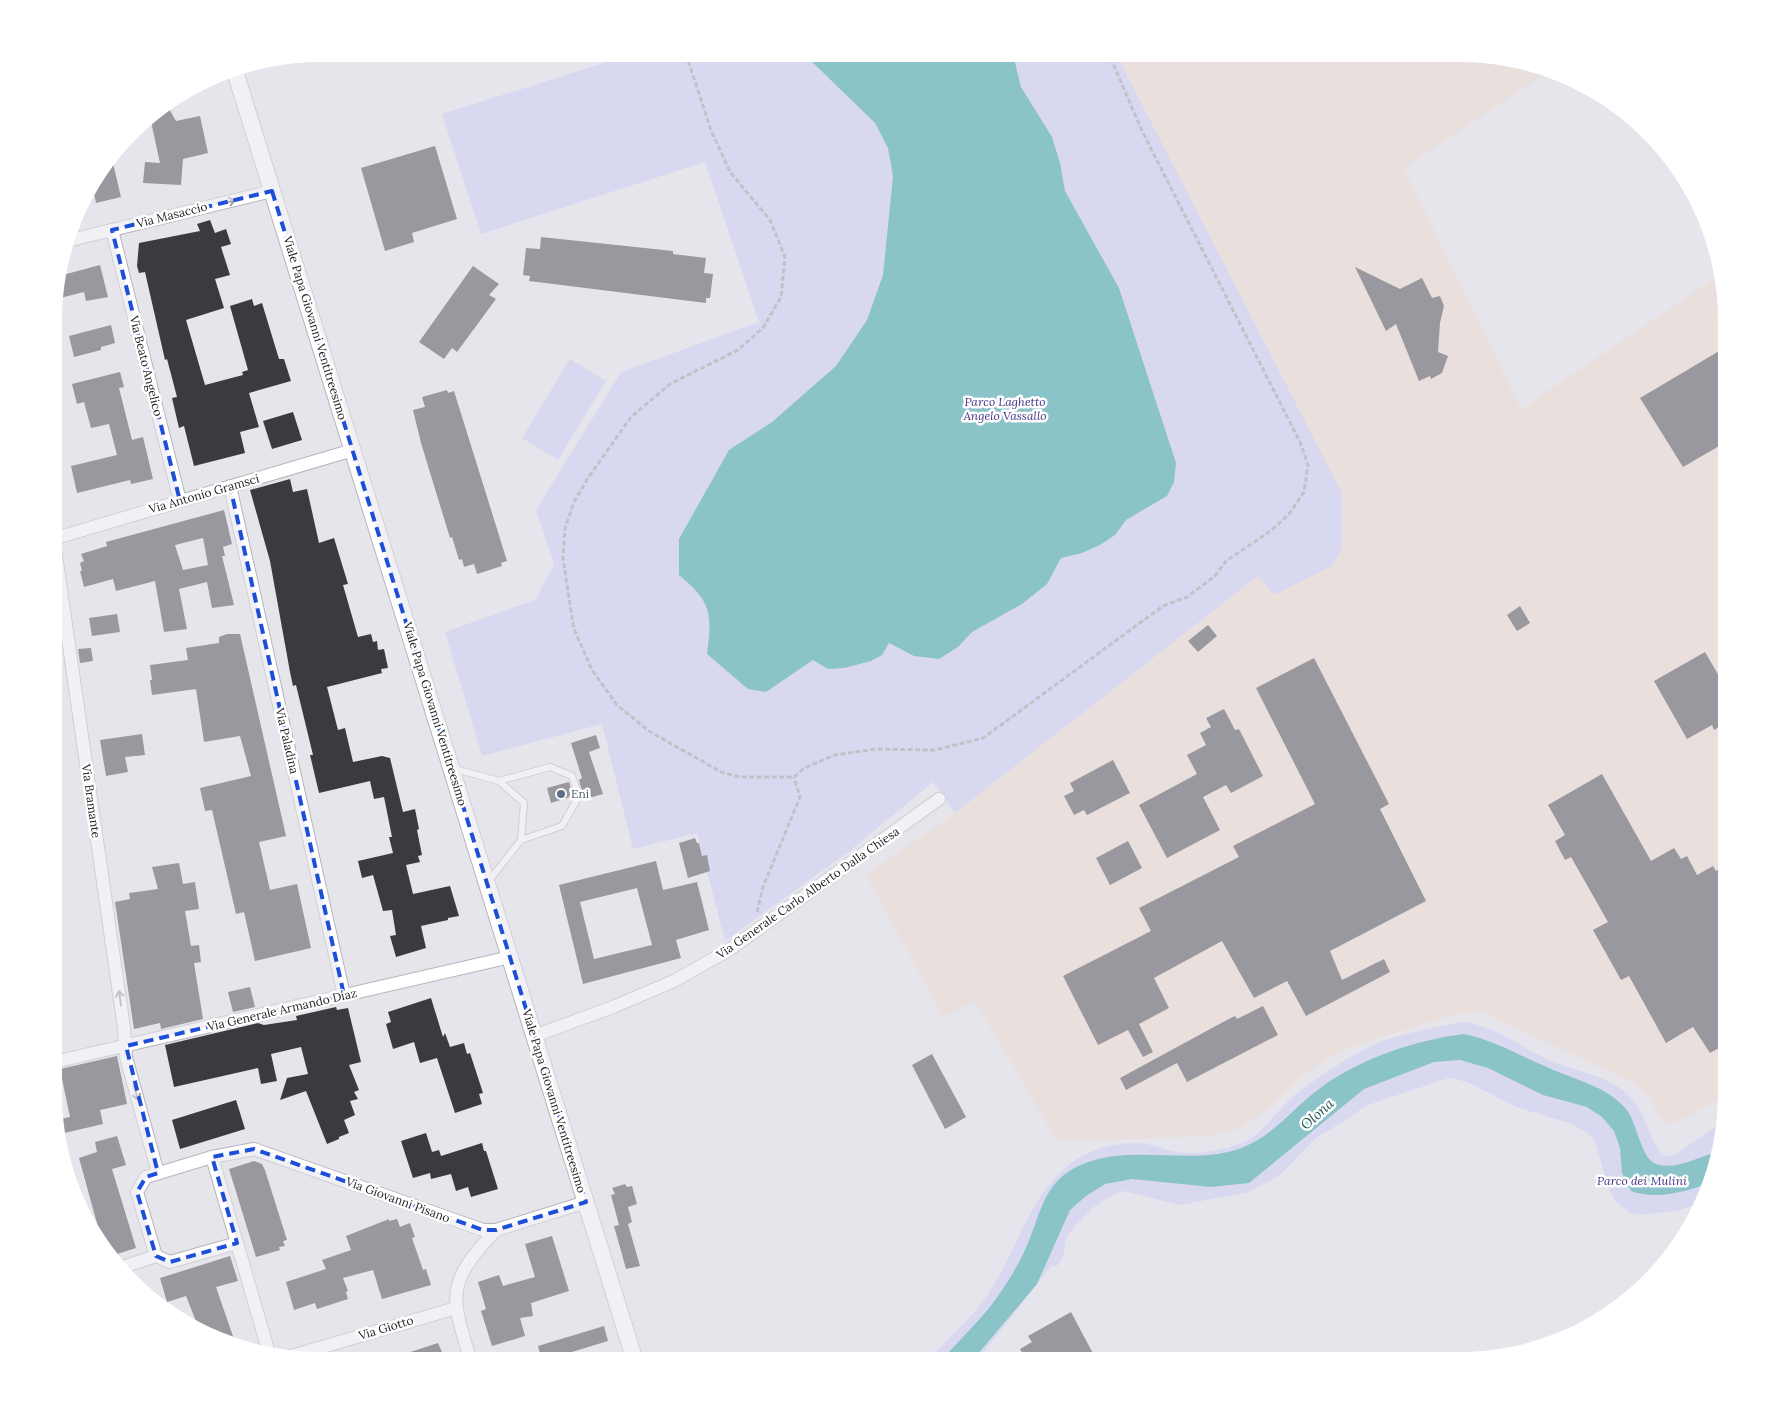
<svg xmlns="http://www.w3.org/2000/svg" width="1780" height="1415" font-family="Lora,serif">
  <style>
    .commercial { fill: #edd8cb }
    .green { fill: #cbc8f6 }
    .water { fill: #1d9b9c }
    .building { fill: #3d3a3f; fill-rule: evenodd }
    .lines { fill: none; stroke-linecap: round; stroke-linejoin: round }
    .service-casing { stroke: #b5b5bb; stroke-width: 8 }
    .minor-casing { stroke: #b5b5bb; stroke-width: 14 }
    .tertiary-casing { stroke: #b5b5bb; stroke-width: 18 }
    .path { stroke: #97969b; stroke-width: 3; stroke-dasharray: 5 2.5; stroke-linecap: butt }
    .service { stroke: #fff; stroke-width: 6 }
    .minor { stroke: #fff; stroke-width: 12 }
    .tertiary { stroke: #fff; stroke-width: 16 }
    .oneway { stroke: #9a9a9b }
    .marked { fill: none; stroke: #1d4ed8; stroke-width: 4; stroke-dasharray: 10 6; stroke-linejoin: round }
    .service-dot { fill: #5c6f8a; stroke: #fff; stroke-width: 2 }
    .labels { text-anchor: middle; stroke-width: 5; stroke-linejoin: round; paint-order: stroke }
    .street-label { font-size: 12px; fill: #1f1f21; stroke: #fff }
    .park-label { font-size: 12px; font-style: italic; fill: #443385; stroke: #fff }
    .service-label { font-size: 12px; fill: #4e5e75; stroke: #fff; text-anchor: start }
    .water-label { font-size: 14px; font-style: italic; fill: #285858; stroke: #fff }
  </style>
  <rect width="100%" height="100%" fill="#e6e5ec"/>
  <polygon class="commercial" points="1116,54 1477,54 1549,71 1404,168 1521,409 1720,275 1726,320 1726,1096 1684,1119 1667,1124 1659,1116 1649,1096 1632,1082 1484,1013 1456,1014 1343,1050 1306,1073 1267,1110 1239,1129 1214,1136 1057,1141 975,1001 943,1017 866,875 955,813 1258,576"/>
  <g class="green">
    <polygon points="632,54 1116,54 1342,493 1342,549 1332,566 1274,595 1258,576 955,813 933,782 851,850 725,941 697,833 633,849 602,724 482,756 445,632 535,600 554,564 536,510 621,372 759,322 705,162 481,234 442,114"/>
    <polygon points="570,359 606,381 558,460 522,438"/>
    <path d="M1463 1022C1495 1025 1521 1048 1549 1060 1576 1072 1611 1075 1631 1098 1646 1115 1649 1138 1662 1155L1673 1156 1724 1121 1703 1202 1680 1210 1643 1215 1631 1213 1616 1202 1608 1187 1595 1141 1588 1133 1569 1123 1516 1107 1467 1082 1449 1078 1365 1106 1351 1117 1316 1138 1280 1175 1249 1192 1180 1205 1123 1191 1107 1198 1094 1207 1073 1228 1066 1238 1063 1257 1057 1266 1052 1265 977 1361H927C946 1340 970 1320 986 1297 1017 1254 1027 1197 1070 1164 1087 1150 1116 1142 1138 1143 1152 1144 1165 1150 1178 1152 1197 1155 1224 1150 1242 1143 1262 1136 1278 1108 1295 1095 1318 1077 1345 1059 1371 1046 1399 1033 1433 1028 1463 1022Z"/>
  </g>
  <g class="water">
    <path d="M804 54H1013L1021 87 1052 137 1060 163 1065 191 1119 288 1176 463 1174 482 1167 496 1126 520 1115 535 1100 545 1082 553 1061 558 1047 584 1022 604 972 632 958 647 939 659 914 656 889 643 882 655 871 661 844 668 828 669 813 660 766 692 748 689 707 654C712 614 712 602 679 575V539L729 450 772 422 836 366 867 320 883 275 893 176 888 148 875 123Z"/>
    <path d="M1464 1034C1494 1040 1520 1056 1549 1068 1575 1080 1607 1086 1626 1109 1637 1122 1640 1155 1654 1163 1671 1172 1700 1157 1716 1152L1709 1183C1686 1192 1655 1200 1631 1191L1622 1173 1620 1148 1614 1131 1602 1117 1587 1107 1543 1095 1488 1068 1460 1060 1434 1062 1364 1089 1249 1183 1211 1187 1132 1179 1105 1184 1086 1196 1070 1210 1037 1284 972 1361H941C959 1340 982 1319 998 1296 1008 1282 1018 1265 1025 1250 1038 1223 1041 1190 1068 1172 1116 1141 1175 1164 1228 1152 1271 1142 1289 1110 1323 1086 1362 1058 1416 1040 1464 1034Z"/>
  </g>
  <g class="building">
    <polygon points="168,107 176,121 200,116 208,153 183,159 181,185 143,183 145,162 160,163 150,117"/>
    <polygon points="435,146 457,219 412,233 414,242 385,251 361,168"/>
    <polygon points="112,159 121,197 96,203 92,184"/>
    <polygon points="210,220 215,233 226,229 231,244 221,247 230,275 215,279 224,308 186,320 205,385 243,375 242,372 248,370 230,306 252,299 254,306 262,303 279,359 284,359 291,381 249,393 259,427 240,432 245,453 194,466 184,426 179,428 172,398 177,397 167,359 165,360 145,272 139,273 137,266 139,243 200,231 197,224"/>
    <polygon points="541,237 673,251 673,254 706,258 704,273 713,274 710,298 706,298 706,303 529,281 530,276 523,275 526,248 540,249"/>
    <polygon points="100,265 108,297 86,301 84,292 56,299 56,285 59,276"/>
    <polygon points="473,266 499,284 489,295 496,299 457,352 452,348 444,359 419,342"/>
    <polygon points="1355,267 1400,289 1422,278 1432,298 1440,296 1444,306 1440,323 1438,352 1448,356 1442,373 1431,379 1430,376 1419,381 1396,324 1386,331"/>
    <polygon points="111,325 115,343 101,347 101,350 74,357 69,336"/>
    <polygon points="1726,347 1726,442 1683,467 1640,398"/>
    <polygon points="120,372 124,387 119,388 132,440 143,437 153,479 131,484 130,480 77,493 71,466 117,455 109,424 91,428 84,402 77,404 72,384"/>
    <polygon points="447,390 448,393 454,391 507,561 501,563 502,566 477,574 474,564 464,567 462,559 459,560 452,537 450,538 421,443 413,410 425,407 422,397"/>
    <polygon points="293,412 302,440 272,449 263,421"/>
    <polygon points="290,479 293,492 307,489 319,543 334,538 348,584 343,585 358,637 371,634 373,642 377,641 378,650 384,649 388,668 381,669 382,673 327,687 338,730 345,728 353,762 382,756 390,758 403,812 415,809 419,829 417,830 422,855 418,856 420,862 406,865 413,894 450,886 459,916 448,918 448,920 421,926 426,948 396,957 390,936 396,935 392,910 383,911 373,875 362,878 358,861 393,853 389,837 392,837 384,797 374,799 370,781 319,793 310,755 313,755 296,685 293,686 290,672 270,561 250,490"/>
    <path d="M224 510 232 544 223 547 225 556H222L234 605 212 608 207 582 179 589 187 629 164 632 155 581 116 591 113 579 84 587 80 571H82L80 563 84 561 81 554 107 546 106 542ZM203 538 208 565 183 570 175 545Z"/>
    <polygon points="1520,606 1530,623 1517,631 1507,615"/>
    <polygon points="117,614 120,632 92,636 89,618"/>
    <polygon points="1208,625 1217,636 1198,652 1188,641"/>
    <polygon points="227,634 240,634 286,836 259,842 270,890 297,884 311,948 255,961 244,912 236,914 212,810 205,811 200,788 251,776 240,736 204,742 196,689 152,695 150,680 152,680 150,665 188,660 186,648 219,643 219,637"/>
    <polygon points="91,648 93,661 80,663 78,649"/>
    <polygon points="1705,652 1726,688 1726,723 1714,730 1712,725 1687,739 1654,681"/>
    <polygon points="1314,658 1389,804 1380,809 1426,901 1330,951 1342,980 1384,959 1390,972 1306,1016 1287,981 1254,998 1222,941 1154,978 1169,1008 1139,1024 1153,1052 1143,1057 1128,1030 1098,1045 1063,976 1151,931 1139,908 1239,857 1233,846 1315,804 1256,688"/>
    <polygon points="1224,709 1235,730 1239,729 1263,776 1231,793 1226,785 1203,797 1220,830 1167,858 1139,805 1197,774 1187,755 1206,745 1200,733 1211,727 1206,718"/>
    <polygon points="142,734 145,755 125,757 128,772 106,776 100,740"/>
    <polygon points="596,735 600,748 589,752 603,794 589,798 587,792 583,794 579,780 582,778 571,743"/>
    <polygon points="1113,760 1130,793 1087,815 1084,810 1074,815 1064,796 1074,791 1070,783"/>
    <polygon points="1602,774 1651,861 1674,848 1681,859 1687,856 1697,875 1713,866 1716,871 1719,869 1721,872 1726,869 1726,1044 1710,1053 1693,1027 1666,1043 1629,976 1621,980 1593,930 1608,922 1571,857 1565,860 1555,841 1565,835 1548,805"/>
    <polygon points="569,782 573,796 551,803 547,788"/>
    <polygon points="695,838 697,843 699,843 702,856 707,855 710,871 688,878 679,843"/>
    <polygon points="1128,841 1142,868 1110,885 1096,858"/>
    <path d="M656 861 663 890 697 882 709 930 676 940 681 958 583 984 559 885ZM637 888 652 945 594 959 580 902Z"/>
    <polygon points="179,863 183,884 195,882 199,909 185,911 191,946 199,945 201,962 194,963 203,1019 161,1029 160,1023 134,1029 115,902 130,899 129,893 158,889 152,867"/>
    <polygon points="250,987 255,1007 233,1012 228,992"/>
    <polygon points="431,998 443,1037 445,1033 450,1047 464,1043 467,1054 470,1053 483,1093 479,1094 482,1104 455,1113 437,1058 420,1063 414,1042 393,1049 386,1024 391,1022 388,1012"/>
    <polygon points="1263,1006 1278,1035 1187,1082 1177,1063 1126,1090 1120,1078 1225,1021 1235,1016 1237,1019"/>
    <polygon points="336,1007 337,1010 348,1008 361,1062 349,1065 359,1090 354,1092 358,1099 350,1101 355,1115 344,1120 349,1133 339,1137 339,1139 327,1144 306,1091 280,1100 287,1078 308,1074 301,1047 271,1054 277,1081 261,1084 258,1068 174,1087 165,1045 258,1023 264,1025 297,1020 296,1016"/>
    <polygon points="932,1054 966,1117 945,1129 912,1065"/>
    <polygon points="117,1056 127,1104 100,1110 103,1124 60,1134 56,1120 70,1117 60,1069"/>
    <polygon points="236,1100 245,1129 180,1149 172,1120"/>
    <polygon points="426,1133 432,1152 439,1150 441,1156 482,1143 484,1151 486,1151 498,1189 471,1197 468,1187 456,1191 451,1174 431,1179 430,1173 413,1178 401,1141"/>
    <polygon points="117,1136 126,1165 112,1169 136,1248 114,1255 101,1238 79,1158 97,1152 95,1142"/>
    <polygon points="254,1161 262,1164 265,1170 287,1240 283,1241 285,1246 279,1247 280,1250 256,1257 229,1169"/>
    <polygon points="625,1184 627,1187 632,1186 637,1204 628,1207 632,1222 628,1224 640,1266 626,1269 614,1226 619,1225 611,1195 615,1194 612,1188"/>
    <polygon points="389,1219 389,1221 397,1219 400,1227 410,1223 415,1237 412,1238 423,1270 426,1269 431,1285 382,1299 373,1270 343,1278 348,1291 346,1292 348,1299 317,1309 315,1303 294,1310 286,1282 326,1269 322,1260 351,1250 346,1236"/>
    <polygon points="552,1236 569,1291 531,1303 533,1316 520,1318 525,1336 492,1346 481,1311 486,1309 478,1282 499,1275 503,1286 535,1277 525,1244"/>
    <polygon points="230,1256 238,1281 216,1287 236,1345 218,1341 199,1329 186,1296 167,1302 160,1278"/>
    <polygon points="1071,1312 1097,1361 1027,1361 1020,1349 1032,1342 1028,1336"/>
    <polygon points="604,1326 608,1341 542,1361 538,1346"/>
    <polygon points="438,1343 446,1361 392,1361 392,1358"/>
  </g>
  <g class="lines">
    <defs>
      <g id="service">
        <polyline points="452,768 499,781 524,803 521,840 488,882"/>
        <polyline points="499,781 550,767 572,776 579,796 562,826 521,840"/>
      </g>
      <g id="minor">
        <polyline points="112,230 180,501"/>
        <polyline points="71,240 272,191"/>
        <polyline points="230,486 344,995"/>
        <polyline points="56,538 353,450"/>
        <polyline points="56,555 124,1028 126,1057 158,1173"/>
        <polyline points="534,1036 613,1007 674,981 729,950 939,799"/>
        <polyline points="54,1062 510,957"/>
        <polyline points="212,1157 254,1149 483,1230 496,1230 586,1202"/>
        <polygon points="212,1157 237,1243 170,1262 156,1256 137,1192 146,1177"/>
        <polyline points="237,1243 269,1353"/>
        <polyline points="123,1267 156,1256"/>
        <polyline points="288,1357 456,1308"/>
        <path d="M471 1361C450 1295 446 1283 496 1230"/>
      </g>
      <polyline id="tertiary" points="234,68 635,1361"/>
    </defs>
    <use href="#service" class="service-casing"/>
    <use href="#minor" class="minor-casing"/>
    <use href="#tertiary" class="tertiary-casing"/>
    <g class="path">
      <polyline points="686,54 711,130 730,172 770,220 785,257 781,297 763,328 738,350 670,384 631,417 588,478 574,502 565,528 563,557 567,585 574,629 592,670 617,705 649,731 721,772 740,777 794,777 804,768 835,755 876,749 935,750 983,738 1163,606 1187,597 1215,576 1226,561 1272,530 1289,514 1304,492 1308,465 1300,442 1142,131 1109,54"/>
      <polyline points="757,912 763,887 800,797 794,777"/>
    </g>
    <use href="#service" class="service"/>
    <use href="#minor" class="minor"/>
    <use href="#tertiary" class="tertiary"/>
  </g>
  <defs><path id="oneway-shaft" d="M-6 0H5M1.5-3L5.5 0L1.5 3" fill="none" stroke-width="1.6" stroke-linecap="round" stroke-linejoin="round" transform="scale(1.25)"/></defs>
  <g class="oneway">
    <use href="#oneway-shaft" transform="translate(228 202) rotate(-14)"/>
    <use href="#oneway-shaft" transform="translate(120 998) rotate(-98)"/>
    <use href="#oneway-shaft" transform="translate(136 1093) rotate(75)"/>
  </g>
  <path d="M0 0H1780V1415H0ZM272 191 586 1202 496 1230H483L254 1149 212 1157 237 1243 170 1262 156 1256 137 1192 146 1177 158 1173 126 1046 344 995 230 486 180 501 112 230Z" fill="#e6e5ec" fill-opacity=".55" fill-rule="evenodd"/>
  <path class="marked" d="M272 191 586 1202 496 1230H483L254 1149 212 1157 237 1243 170 1262 156 1256 137 1192 146 1177 158 1173 126 1046 344 995 230 486 180 501 112 230Z"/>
  <circle class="service-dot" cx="561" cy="794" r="5"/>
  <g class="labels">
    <g class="street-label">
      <text transform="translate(172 215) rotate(-14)" y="4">Via Masaccio</text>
      <text transform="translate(315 328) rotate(73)" y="4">Viale Papa Giovanni Ventitreesimo</text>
      <text transform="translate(146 366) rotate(76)" y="4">Via Beato Angelico</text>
      <text transform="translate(204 494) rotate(-16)" y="4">Via Antonio Gramsci</text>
      <text transform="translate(435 714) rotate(73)" y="4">Viale Papa Giovanni Ventitreesimo</text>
      <text transform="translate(287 741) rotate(77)" y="4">Via Paladina</text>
      <text transform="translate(91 801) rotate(82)" y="4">Via Bramante</text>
      <text transform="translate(808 893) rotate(-35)" y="4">Via Generale Carlo Alberto Dalla Chiesa</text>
      <text transform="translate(282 1010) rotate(-13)" y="4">Via Generale Armando Diaz</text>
      <text transform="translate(554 1101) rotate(73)" y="4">Viale Papa Giovanni Ventitreesimo</text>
      <text transform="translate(398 1200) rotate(20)" y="4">Via Giovanni Pisano</text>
      <text transform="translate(386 1328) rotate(-17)" y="4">Via Giotto</text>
    </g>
    <g class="park-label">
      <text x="1005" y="406">Parco Laghetto<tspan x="1005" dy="14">Angelo Vassallo</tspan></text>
      <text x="1642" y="1185">Parco dei Mulini</text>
    </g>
    <g class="service-label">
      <text x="571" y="798">Eni</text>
    </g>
    <g class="water-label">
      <text transform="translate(1317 1114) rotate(-42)" y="5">Olona</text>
    </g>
  </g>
  <path d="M0 0H1780V1415H0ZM320 62H1460A258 258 0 0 1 1718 320V1094A258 258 0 0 1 1460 1352H320A258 258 0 0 1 62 1094V320A258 258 0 0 1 320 62Z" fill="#fff" fill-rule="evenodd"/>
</svg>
